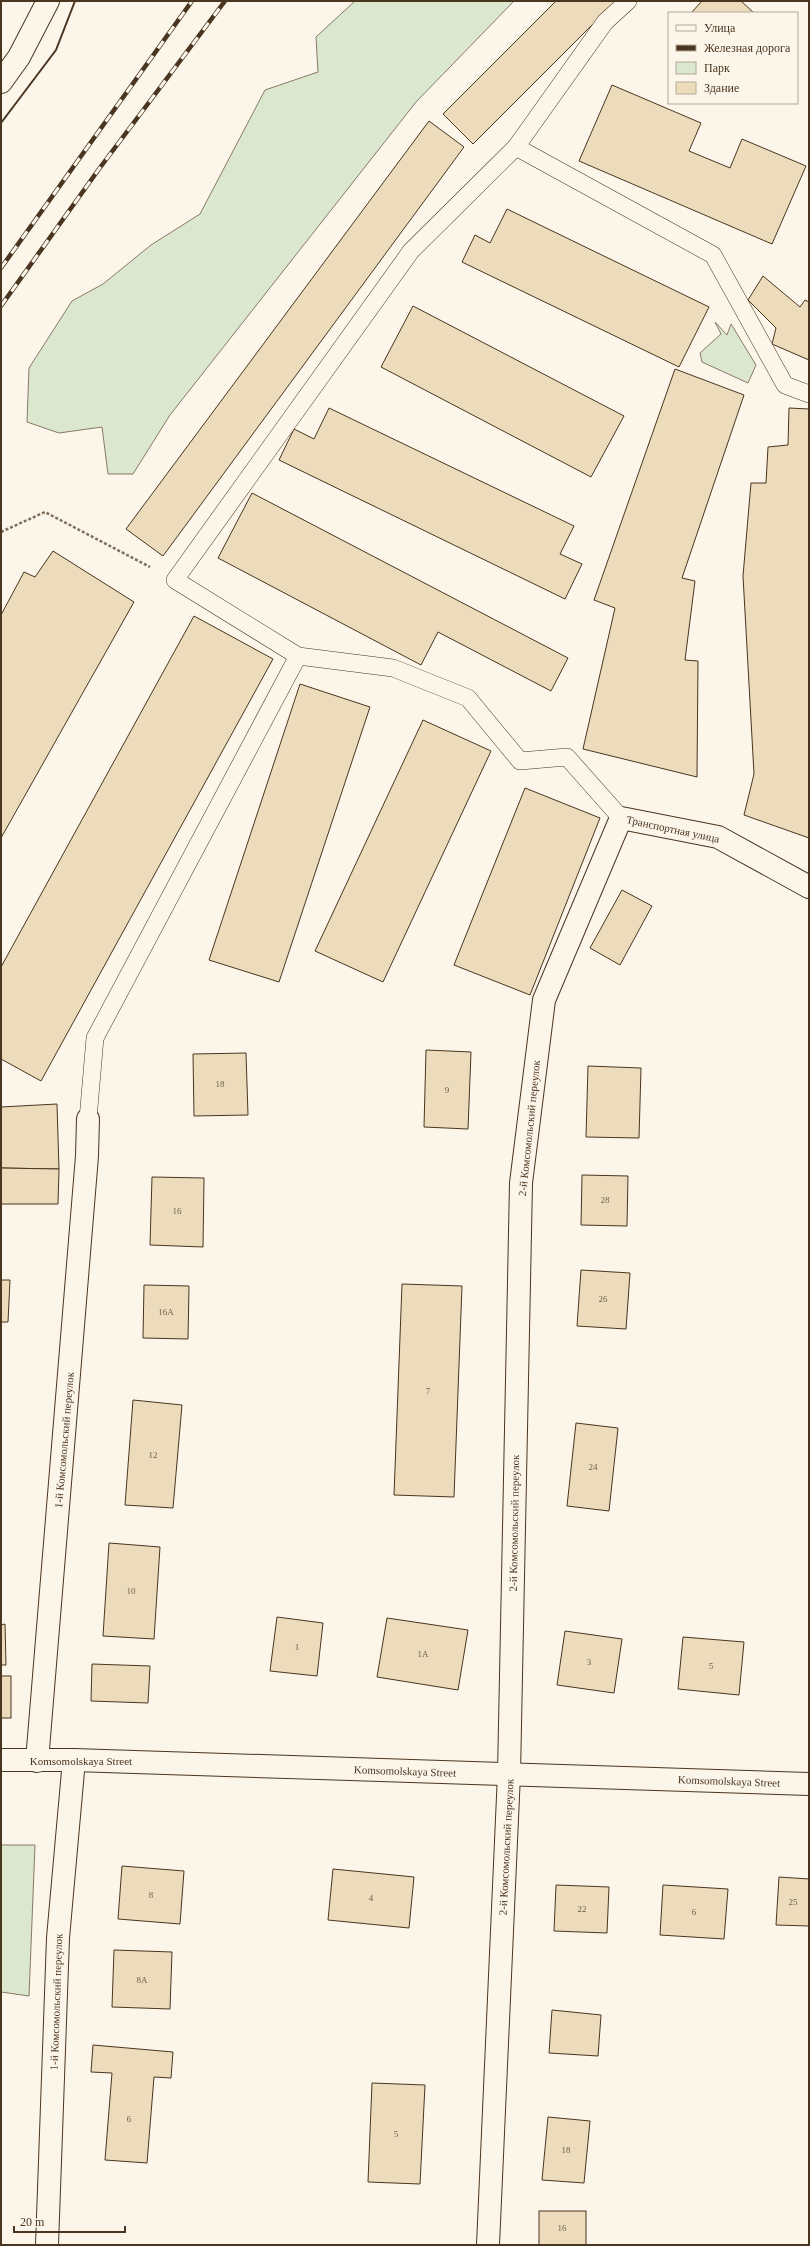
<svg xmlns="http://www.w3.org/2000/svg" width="810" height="2246" font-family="'Times New Roman',serif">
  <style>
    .green { fill: #dce7d0; stroke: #887966 }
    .building { fill: #ecdcbc; stroke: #4a3520 }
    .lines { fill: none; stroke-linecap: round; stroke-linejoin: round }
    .lane-casing { stroke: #4a3520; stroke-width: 18 }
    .street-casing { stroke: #4a3520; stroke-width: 24 }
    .secondary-casing { stroke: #4a3520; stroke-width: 24 }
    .path { stroke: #7f6f5c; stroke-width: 2.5; stroke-dasharray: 3 2; stroke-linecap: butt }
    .lane { stroke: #fbf6e9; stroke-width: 17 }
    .street { stroke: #fbf6e9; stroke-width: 22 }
    .secondary { stroke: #fbf6e9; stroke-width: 22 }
    .rail-casing { stroke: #4a3520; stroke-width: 4.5 }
    .rail { stroke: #fbf6e9; stroke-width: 3; stroke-dasharray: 9; stroke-linecap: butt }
    .wall { stroke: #4a3520; stroke-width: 2 }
    .labels { text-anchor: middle; stroke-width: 3; stroke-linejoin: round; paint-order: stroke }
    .number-label { font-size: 9px; fill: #725f47 }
    .street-label { font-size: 11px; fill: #4a3520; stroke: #fbf6e9 }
  </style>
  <rect width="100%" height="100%" fill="#fbf6e9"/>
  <g class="green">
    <polygon points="355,1 514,1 416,102 170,415 133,474 108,474 102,427 59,433 27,422 29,368 72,301 103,284 151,245 200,214 265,90 318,72 316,37"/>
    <polygon points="715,322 727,335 731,324 756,365 748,383 702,362 700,353 721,334"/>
    <polygon points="1,1845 35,1845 29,1996 1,1992"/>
  </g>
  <g class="building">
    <polygon points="556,1 616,1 473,144 443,114"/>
    <polygon points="702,1 741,1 754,13 691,13"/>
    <polygon points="612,85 701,123 689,151 730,168 742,139 806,166 772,244 579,161"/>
    <polygon points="429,121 464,147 163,556 126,529"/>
    <polygon points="507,209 709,307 679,367 462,262 475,235 490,243"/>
    <polygon points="763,276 800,307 805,300 809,302 809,360 772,344 776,328 748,300"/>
    <polygon points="413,306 624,416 591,477 381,367"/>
    <polygon points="675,369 744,395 682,578 695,581 685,660 698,661 697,777 583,749 615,608 594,600"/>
    <polygon points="329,408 574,526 560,554 582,564 565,599 279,460 294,429 314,439"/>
    <polygon points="789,408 809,409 809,838 744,815 754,774 743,576 751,483 766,483 768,447 788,445"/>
    <polygon points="252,493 568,658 551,691 438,632 421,665 218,558"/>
    <polygon points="53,551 134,602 1,838 1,615 24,572 35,577"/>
    <polygon points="194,616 273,659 41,1081 1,1059 1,967"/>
    <polygon points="300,684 370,707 279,982 209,960"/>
    <polygon points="423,720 491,751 383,982 315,951"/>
    <polygon points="525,788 600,818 530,995 454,965"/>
    <polygon points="622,890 652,906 620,965 590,948"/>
    <polygon points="426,1050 471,1052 468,1129 424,1127"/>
    <polygon points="246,1053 248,1115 194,1116 193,1054"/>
    <polygon points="588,1066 641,1068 639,1138 586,1137"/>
    <polygon points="57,1104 59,1169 1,1168 1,1107"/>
    <polygon points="1,1168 59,1169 58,1204 1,1204"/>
    <polygon points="582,1175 628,1176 627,1226 581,1225"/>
    <polygon points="152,1177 204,1178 203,1247 150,1245"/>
    <polygon points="581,1270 630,1273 626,1329 577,1326"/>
    <polygon points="1,1280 10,1280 8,1322 1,1322"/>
    <polygon points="402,1284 462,1286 454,1497 394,1495"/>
    <polygon points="144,1285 189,1286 188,1339 143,1338"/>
    <polygon points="133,1400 182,1405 173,1508 125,1505"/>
    <polygon points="576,1423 618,1428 609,1511 567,1506"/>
    <polygon points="109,1543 160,1547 154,1639 103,1636"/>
    <polygon points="277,1617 323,1623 317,1676 270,1671"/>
    <polygon points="387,1618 468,1630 458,1690 377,1677"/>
    <polygon points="5,1624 6,1665 1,1665 1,1625"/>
    <polygon points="565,1631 622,1639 614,1693 557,1685"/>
    <polygon points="683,1637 744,1642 739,1695 678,1689"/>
    <polygon points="92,1664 150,1666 148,1703 91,1701"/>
    <rect x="1" y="1676" width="10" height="42"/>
    <polygon points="122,1866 184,1871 180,1924 118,1919"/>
    <polygon points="333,1869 414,1877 409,1928 328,1920"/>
    <polygon points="779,1877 809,1879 809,1926 776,1925"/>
    <polygon points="556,1885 609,1887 607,1933 554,1931"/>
    <polygon points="663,1885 728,1889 724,1939 660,1935"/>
    <polygon points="114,1950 172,1952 170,2009 112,2007"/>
    <polygon points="552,2010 601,2015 598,2056 549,2053"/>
    <polygon points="93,2045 173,2052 171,2078 154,2077 147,2163 105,2160 112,2073 91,2072"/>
    <polygon points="372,2083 425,2085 420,2184 368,2182"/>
    <polygon points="548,2117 590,2121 584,2183 542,2180"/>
    <rect x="539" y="2211" width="47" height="34"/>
  </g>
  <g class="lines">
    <defs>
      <g id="lane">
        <polyline points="516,147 713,255 785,385 809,394"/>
        <polyline points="621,818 567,757 520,761 468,698 393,668 298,656 175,580 411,251 516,147 605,22 628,1"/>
        <polyline points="88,1119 95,1038 298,656"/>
      </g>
      <g id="street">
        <polyline points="1,1760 74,1760 809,1784"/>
        <polyline points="37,1761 87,1156 88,1119"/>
        <polyline points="47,2245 58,1938 74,1760"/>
        <polyline points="488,2245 509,1774 521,1183 544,1000 621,818 718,837 809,887"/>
      </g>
      <polyline id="secondary" points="1,82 19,57 48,1"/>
    </defs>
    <use href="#lane" class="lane-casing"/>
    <use href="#street" class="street-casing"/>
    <use href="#secondary" class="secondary-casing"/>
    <polyline class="path" points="1,532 45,512 150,567"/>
    <use href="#lane" class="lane"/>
    <use href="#street" class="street"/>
    <use href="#secondary" class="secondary"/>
    <defs>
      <g id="rail">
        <polyline points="1,268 192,1"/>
        <polyline points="1,306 99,169 225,1"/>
      </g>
    </defs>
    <use href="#rail" class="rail-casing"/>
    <use href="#rail" class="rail"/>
    <polyline class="wall" points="1,123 56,50 75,1"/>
  </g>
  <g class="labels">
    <g class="number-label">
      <text x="220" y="1087">18</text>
      <text x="447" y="1093">9</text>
      <text x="605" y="1203">28</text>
      <text x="177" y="1214">16</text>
      <text x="603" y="1302">26</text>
      <text x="166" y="1315">16А</text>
      <text x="428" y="1394">7</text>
      <text x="153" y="1458">12</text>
      <text x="593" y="1470">24</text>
      <text x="131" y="1594">10</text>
      <text x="297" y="1650">1</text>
      <text x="423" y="1657">1А</text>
      <text x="589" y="1665">3</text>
      <text x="711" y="1669">5</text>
      <text x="151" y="1898">8</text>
      <text x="371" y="1901">4</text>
      <text x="793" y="1905">25</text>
      <text x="582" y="1912">22</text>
      <text x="694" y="1915">6</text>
      <text x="142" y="1983">8А</text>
      <text x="129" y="2122">6</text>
      <text x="396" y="2137">5</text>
      <text x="566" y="2153">18</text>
      <text x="562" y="2231">16</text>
    </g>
    <g class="street-label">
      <text transform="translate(673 829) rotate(12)" y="4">Транспортная улица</text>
      <text transform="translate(529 1128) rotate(-84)" y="4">2-й Комсомольский переулок</text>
      <text transform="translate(64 1440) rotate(-85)" y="4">1-й Комсомольский переулок</text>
      <text transform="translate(514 1523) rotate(-89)" y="4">2-й Комсомольский переулок</text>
      <text x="81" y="1765">Komsomolskaya Street</text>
      <text transform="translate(405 1771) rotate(2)" y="4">Komsomolskaya Street</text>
      <text transform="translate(729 1781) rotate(2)" y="4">Komsomolskaya Street</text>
      <text transform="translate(506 1847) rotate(-87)" y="4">2-й Комсомольский переулок</text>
      <text transform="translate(56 2002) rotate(-88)" y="4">1-й Комсомольский переулок</text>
    </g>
  </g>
  <rect width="810" height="2246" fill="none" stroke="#4a3520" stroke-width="4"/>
  <rect x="668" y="12" width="130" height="92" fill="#fbf6e9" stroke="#b4a999"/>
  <rect x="676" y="25" width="20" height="6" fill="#fbf6e9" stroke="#b4a999"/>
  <text x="704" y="32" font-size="12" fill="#4a3520">Улица</text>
  <rect x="676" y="45" width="20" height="6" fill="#4a3520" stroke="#b4a999"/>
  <text x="704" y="52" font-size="12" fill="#4a3520">Железная дорога</text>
  <rect x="676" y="62" width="20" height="12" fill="#dce7d0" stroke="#b4a999"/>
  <text x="704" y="72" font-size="12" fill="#4a3520">Парк</text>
  <rect x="676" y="82" width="20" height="12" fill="#ecdcbc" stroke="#b4a999"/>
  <text x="704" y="92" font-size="12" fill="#4a3520">Здание</text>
  <path d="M14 2226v6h111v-6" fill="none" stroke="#4a3520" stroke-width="2"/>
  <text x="20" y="2226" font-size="12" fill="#4a3520" stroke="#fbf6e9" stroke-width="3" paint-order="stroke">20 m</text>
</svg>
